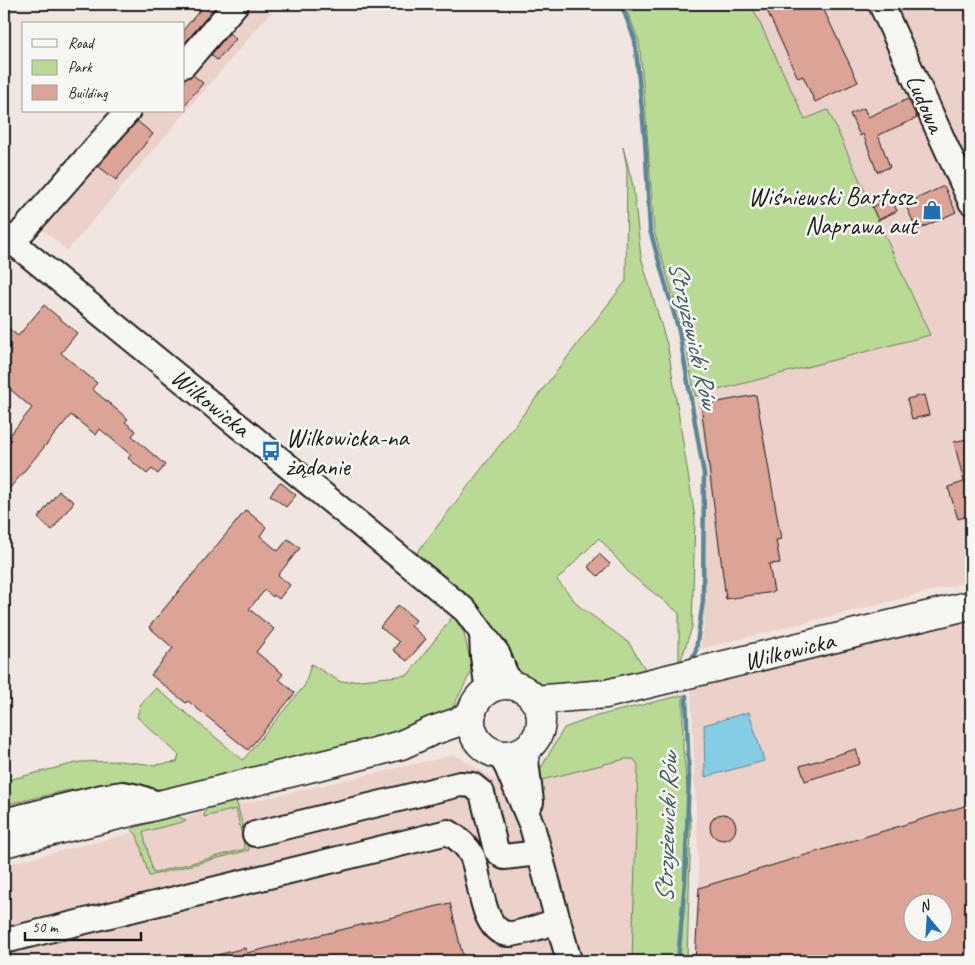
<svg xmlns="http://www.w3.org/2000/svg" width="975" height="965" font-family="Caveat,sans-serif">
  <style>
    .built { fill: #ebd1ca; fill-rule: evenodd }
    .green { fill: #b9da94; stroke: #6a7b58 }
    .water { fill: #84cde5; stroke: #5a8695 }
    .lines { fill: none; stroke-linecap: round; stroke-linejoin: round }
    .stream { stroke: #5a8695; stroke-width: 4.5 }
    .building { fill: #dca397; stroke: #1c1c1c; fill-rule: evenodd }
    .minor-casing { stroke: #1c1c1c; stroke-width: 28 }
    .major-casing { stroke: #1c1c1c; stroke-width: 31 }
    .minor { stroke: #f6f6f2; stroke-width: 24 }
    .major { stroke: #f6f6f2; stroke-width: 28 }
    .labels { text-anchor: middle; stroke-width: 5; stroke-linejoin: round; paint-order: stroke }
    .street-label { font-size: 25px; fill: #1c1c1c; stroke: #f6f6f2 }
    .poi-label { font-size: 25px; fill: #1c1c1c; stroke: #f6f6f2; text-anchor: end }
    .water-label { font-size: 26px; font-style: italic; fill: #405a62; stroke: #f6f6f2 }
  </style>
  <rect width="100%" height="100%" fill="#f1e5e0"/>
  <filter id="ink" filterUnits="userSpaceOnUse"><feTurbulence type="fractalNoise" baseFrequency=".02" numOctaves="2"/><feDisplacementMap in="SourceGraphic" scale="10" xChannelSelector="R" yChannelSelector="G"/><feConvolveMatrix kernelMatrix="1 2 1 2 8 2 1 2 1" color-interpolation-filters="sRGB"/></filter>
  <g filter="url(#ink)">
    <g class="built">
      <polygon points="205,4 278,4 67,251 27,215 115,111 184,111 184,29"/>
      <polygon points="751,4 876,4 971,213 971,581 700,649 704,626 707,473 695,396 930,335 827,110 805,119"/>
      <polygon points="890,4 971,4 971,178"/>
      <path d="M971 610V961H695L699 888 691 684ZM912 902H942V932H912Z"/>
      <polygon points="455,755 501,783 538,781 625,759 634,759 638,765 632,961 4,961 4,865 124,835 176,819 218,809"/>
    </g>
    <g class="green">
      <polygon points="624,4 751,4 805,119 828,110 930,335 695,396 683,330 654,231 645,104 639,41"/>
      <polygon points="623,147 633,186 641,257 668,348 695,518 692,627 679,666 679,613 630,574 599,538 557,580 579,606 629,643 647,672 588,688 554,689 526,678 505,673 409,563 626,281 627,167"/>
      <polygon points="453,616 464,633 471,665 470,674 450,713 440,720 259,773 168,789 69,790 4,805 4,781 80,762 119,761 155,765 177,762 179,755 137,717 140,705 156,688 243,760 305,685 311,664 341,682 408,675"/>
      <polygon points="683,695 683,748 691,825 687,961 632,961 638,765 634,759 625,759 538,781 538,773 564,728 597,716"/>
      <polygon points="236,800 249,850 149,876 137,835 131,829 176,815 186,821 143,832 153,873 245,849 236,809 204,817 206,808"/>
    </g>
    <polygon class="water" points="749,712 764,761 705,777 704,725"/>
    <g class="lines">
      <g class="stream">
        <polyline points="621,4 635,40 645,140 650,230 679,331 704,474 703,601 696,650 690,663"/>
        <polyline points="678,961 685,881 689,778 686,696"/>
      </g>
    </g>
    <g class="building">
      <polygon points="205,4 218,4 184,44 184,29"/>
      <polygon points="764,4 821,4 858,82 815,102 803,76 798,78"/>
      <polygon points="229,33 236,39 217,60 211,55"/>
      <polygon points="193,75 203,83 184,106 184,78"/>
      <polygon points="908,99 917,118 878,135 890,167 877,172 863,134 860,136 850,114 864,108 868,117"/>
      <polygon points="137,121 153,134 116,180 98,166"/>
      <polygon points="944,186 956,212 917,230 905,204"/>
      <polygon points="888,192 897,211 878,220 872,207 880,203 878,197"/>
      <polygon points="44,305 77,333 61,353 97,383 92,389 128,419 125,422 136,431 132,436 165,465 158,474 152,469 147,474 128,458 131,455 100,429 96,435 71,415 4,495 4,442 32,408 4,384 4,325 18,336"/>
      <polygon points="756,395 781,539 776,540 780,563 769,564 774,592 726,599 701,405"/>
      <polygon points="924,395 929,415 912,419 907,399"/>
      <polygon points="971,438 971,515 958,519 948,487 964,482 954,442"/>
      <polygon points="280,482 296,495 286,507 270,495"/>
      <polygon points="59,491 74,502 52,530 38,518"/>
      <polygon points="246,510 266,527 260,536 278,551 288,539 300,548 278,575 290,585 279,599 274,595 273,597 265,590 249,609 274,629 256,652 283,674 279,679 295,693 248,750 188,701 186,703 151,675 173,648 149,627"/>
      <polygon points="599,554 610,564 598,576 588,567"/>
      <polygon points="398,605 416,620 411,626 426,639 407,661 393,650 399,642 380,627"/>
      <polygon points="856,749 860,764 805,781 800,766"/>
      <path d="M971 804V961H695L699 888ZM912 902H942V932H912Z"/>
      <circle cx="723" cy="827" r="13"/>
      <polygon points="450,903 464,961 210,961 209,957 245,948 247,953"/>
    </g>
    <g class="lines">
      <defs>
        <g id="minor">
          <polyline points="881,4 971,202"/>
          <polyline points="184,65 236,4"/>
          <polyline points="4,235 466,611 497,653 505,673 513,686"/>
          <polyline points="13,242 128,111"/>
          <polyline points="482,634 483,656 488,691"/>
          <polyline points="529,746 526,761 531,802"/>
          <polyline points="500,754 507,767 532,826 569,961"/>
          <polyline points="4,821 102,797 123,794 138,797 161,805"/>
          <polyline points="255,834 460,784 472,785 482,793 496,850 504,857 539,853"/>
          <path d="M4 941 448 832C458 838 467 845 472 856 481 875 480 934 510 934 520 934 547 924 558 921"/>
        </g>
        <g id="major">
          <circle cx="506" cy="720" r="35"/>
          <polyline points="534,700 606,694 971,605"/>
          <polyline points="4,843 375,752 401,745 432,731 458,722 472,713"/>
        </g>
      </defs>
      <use href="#minor" class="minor-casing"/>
      <use href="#major" class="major-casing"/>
      <use href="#minor" class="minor"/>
      <use href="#major" class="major"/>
    </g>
  </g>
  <defs>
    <symbol id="shop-bare" viewBox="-9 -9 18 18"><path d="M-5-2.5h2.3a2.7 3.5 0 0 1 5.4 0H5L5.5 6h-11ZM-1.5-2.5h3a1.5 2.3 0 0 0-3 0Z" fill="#1f6fb2" stroke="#f6f6f2" stroke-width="2.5" paint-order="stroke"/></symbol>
    <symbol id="bus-bare" viewBox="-9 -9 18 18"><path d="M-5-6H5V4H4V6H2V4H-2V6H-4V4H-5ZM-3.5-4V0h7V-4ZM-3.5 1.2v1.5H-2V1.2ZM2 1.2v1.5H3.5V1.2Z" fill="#1f6fb2" stroke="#f6f6f2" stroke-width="2.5" paint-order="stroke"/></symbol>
  </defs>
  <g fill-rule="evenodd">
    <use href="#shop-bare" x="918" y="196" width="28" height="28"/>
    <use href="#bus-bare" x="257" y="437" width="28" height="28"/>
  </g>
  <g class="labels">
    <g class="street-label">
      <text transform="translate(926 103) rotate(66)" y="9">Ludowa</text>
      <text transform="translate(211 402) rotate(39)" y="9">Wilkowicka</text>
      <text transform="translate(789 650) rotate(-14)" y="9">Wilkowicka</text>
    </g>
    <g class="poi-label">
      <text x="917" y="205">Wiśniewski Bartosz.<tspan x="917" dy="29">Naprawa aut</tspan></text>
      <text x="286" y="446" text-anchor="start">Wilkowicka-na<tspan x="286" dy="29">żądanie</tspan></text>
    </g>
    <g class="water-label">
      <text transform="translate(694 334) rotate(77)" y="9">Strzyżewicki Rów</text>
      <text transform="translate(666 828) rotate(-88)" y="9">Strzyżewicki Rów</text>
    </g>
  </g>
  <rect width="975" height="965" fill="none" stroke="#f6f6f2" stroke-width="20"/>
  <rect x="10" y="10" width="955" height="945" fill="none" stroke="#1c1c1c" stroke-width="2" filter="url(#ink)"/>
  <rect x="22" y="22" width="162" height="90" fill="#f6f6f2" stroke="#9f9f9c"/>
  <rect x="32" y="39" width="25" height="8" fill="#f6f6f2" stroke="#9f9f9c"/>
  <text x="68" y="48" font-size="15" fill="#1c1c1c">Road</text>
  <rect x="32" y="60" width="25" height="15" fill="#b9da94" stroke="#9f9f9c"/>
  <text x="68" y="72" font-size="15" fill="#1c1c1c">Park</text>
  <rect x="32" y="85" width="25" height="15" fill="#dca397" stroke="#9f9f9c"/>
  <text x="68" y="98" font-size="15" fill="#1c1c1c">Building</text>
  <g transform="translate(928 918) rotate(342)"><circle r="24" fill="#f6f6f2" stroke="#9f9f9c"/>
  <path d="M0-4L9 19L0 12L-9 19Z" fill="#1f6fb2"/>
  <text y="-8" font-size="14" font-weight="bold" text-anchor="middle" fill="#1c1c1c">N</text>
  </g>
  <path d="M25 932v8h116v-8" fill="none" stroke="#1c1c1c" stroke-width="2.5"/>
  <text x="32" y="932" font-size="15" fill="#1c1c1c" stroke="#f6f6f2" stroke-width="4" paint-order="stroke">50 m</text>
</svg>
